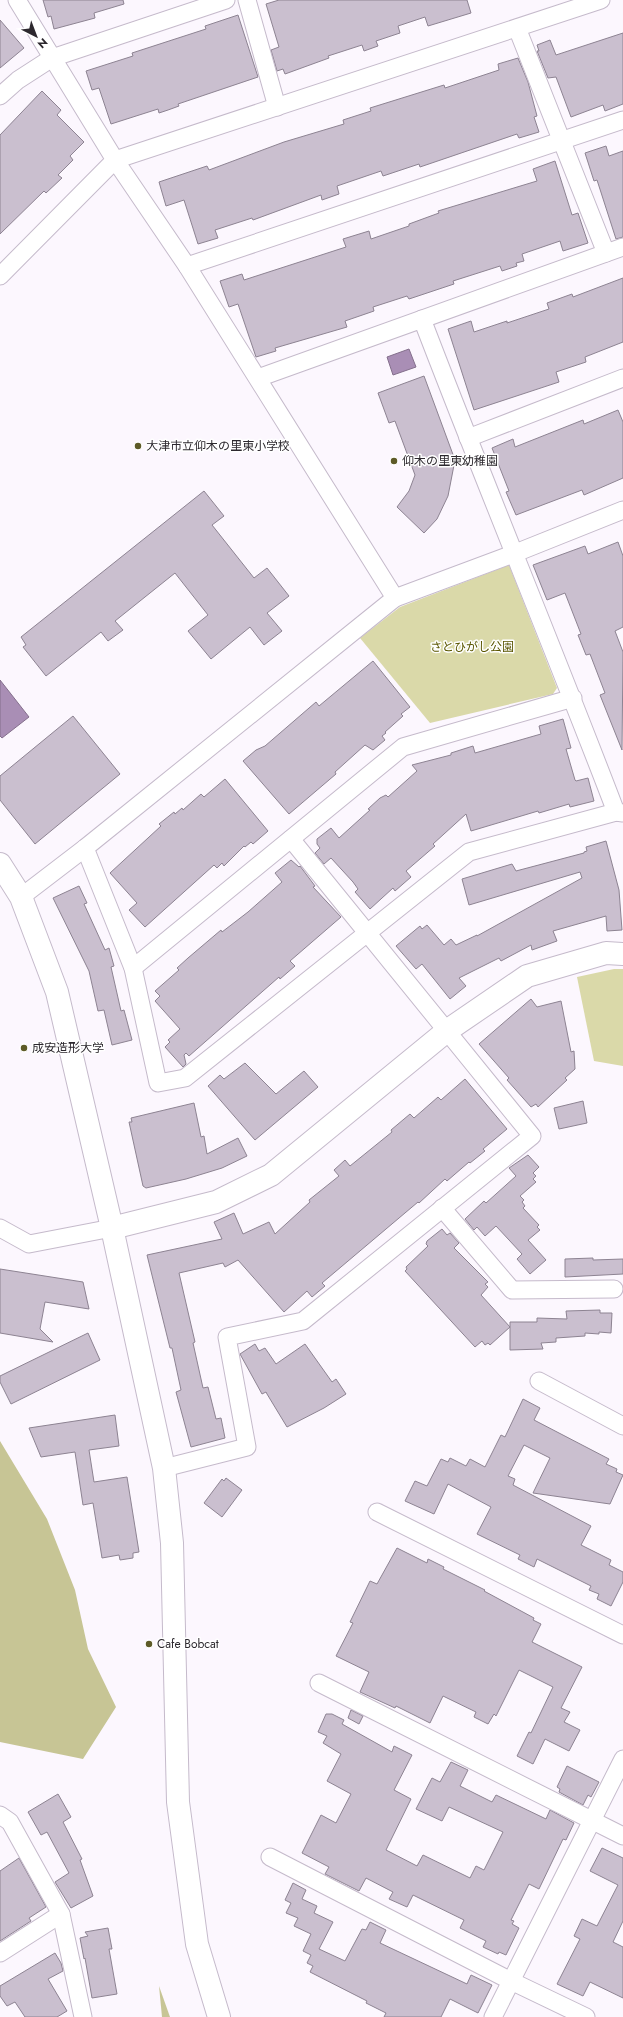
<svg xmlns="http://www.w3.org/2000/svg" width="623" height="2017" font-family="Jost,'Noto Sans JP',sans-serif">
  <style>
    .green { fill: #dad9a9 }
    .forest { fill: #c7c595 }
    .water { fill: #a98eb5; stroke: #846f8c }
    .building { fill: #cabfcf; stroke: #8d8392 }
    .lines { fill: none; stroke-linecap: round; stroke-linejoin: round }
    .street-casing { stroke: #c5bacb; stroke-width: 19 }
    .secondary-casing { stroke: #c5bacb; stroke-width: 24 }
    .street { stroke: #fff; stroke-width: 17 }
    .secondary { stroke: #fff; stroke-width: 22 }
    .poi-dot { fill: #5d5a27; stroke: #fff; stroke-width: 1.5 }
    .labels { text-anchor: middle; stroke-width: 3; stroke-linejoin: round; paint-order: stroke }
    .poi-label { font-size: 12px; fill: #2c282e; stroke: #fff; text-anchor: start }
    .park-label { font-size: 12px; fill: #5a5601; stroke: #fff }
  </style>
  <rect width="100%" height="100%" fill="#fcf7fe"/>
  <g class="green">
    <polygon points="509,565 557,688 553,694 430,723 360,638 400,607"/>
    <polygon points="614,969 623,969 623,1066 594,1061 577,977"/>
  </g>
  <g class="forest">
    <polygon points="0,1441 47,1519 75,1590 88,1649 116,1707 83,1759 0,1742"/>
    <polygon points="159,1986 170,2017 162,2017"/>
  </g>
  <g class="water">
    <polygon points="409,349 416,367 393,375 387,357"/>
    <polygon points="0,680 29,717 2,738 0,736"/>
  </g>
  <g class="building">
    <polygon points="43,0 123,0 124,4 94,13 95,18 54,29 51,16 48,17"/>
    <polygon points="279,0 467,0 471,13 428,26 425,17 398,26 400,33 376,41 378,46 364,51 362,45 328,56 329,58 285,74 283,69 277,71 271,50 279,47 266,4"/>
    <polygon points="238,15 258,77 178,104 179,106 168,110 159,113 158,109 111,124 99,88 92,90 86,71 133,56 132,53 206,29 205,26"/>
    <polygon points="0,20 24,48 0,68"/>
    <polygon points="623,33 623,104 605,111 603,105 571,117 556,77 548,78 537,51 539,51 537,45 550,40 556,55"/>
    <polygon points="518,58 528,82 537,116 534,117 539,132 519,138 517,134 420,167 419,164 383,176 381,171 337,186 339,194 322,200 321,195 253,220 252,218 215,230 218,238 198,244 184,200 166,206 159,182 207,166 209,170 284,142 344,124 343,120 371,111 370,108 444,85 445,88 499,70 498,64"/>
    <polygon points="42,91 61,110 57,115 84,142 70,156 73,160 58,175 62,178 46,193 44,191 0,234 0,135"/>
    <polygon points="606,146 609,156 623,151 623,237 616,239 597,180 594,181 585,153"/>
    <polygon points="555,161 572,215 578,213 588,243 563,251 560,241 522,254 524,261 516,263 517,266 502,271 500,266 453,281 454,284 409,299 407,296 373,307 374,311 345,321 347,327 275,348 276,351 256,357 238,304 229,307 220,281 242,274 244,280 346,247 343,239 369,231 371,239 409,226 409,224 439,213 438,211 537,181 533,169"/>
    <polygon points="623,278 623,342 585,357 586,362 556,372 559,382 474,410 448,329 471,321 474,332 507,321 507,323 549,309 547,303 572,294 573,297"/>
    <polygon points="424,376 455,460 448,496 437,519 424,533 397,507 409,491 415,475 395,421 389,423 378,393"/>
    <polygon points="618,410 623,422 623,478 584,495 582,490 516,515 506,492 509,491 492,448 513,439 515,447 583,420 584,424"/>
    <polygon points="204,491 224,516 212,525 254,578 267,568 289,596 267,613 282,631 264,645 250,627 211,659 188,631 208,615 175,573 115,621 123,630 108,641 101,632 46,676 23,647 26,645 21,637"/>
    <polygon points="618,542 623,556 623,627 615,631 623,652 622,750 600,695 605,693 590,654 586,655 578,635 581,634 565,593 547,600 533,565 585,546 588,554"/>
    <polygon points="373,661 410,707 401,714 403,716 385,732 386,733 382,736 385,740 373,750 365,745 335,772 336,774 289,814 243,761 256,750 265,746 316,702 319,706"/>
    <polygon points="73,716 120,774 35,844 0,800 0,776"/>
    <polygon points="563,719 571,748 566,749 575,780 576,781 588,778 594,801 570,807 569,804 539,813 538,811 471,831 466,814 433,844 435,846 406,871 411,877 395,891 393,888 370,909 355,892 358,889 353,882 331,858 324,864 315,853 320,848 317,844 317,839 331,828 339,838 370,810 368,809 380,798 386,795 388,797 417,771 412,765 451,755 451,753 473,746 475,753 541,734 539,726"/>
    <polygon points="225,779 268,831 253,844 251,842 245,847 244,846 224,866 222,863 217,868 214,865 145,927 129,910 137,903 110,873 161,826 159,824 174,812 175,814 182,808 183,810 201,794 204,797"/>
    <polygon points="606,841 619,890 622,930 607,931 606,916 553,931 557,941 532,950 531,945 501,961 499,958 459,978 466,986 450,999 422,964 416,969 396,946 420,926 422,929 427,925 444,945 451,939 456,945 477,935 477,936 582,878 580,872 469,905 462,879 512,864 516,871 584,853 584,852 587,851 586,847"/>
    <polygon points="291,860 299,867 300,866 315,886 313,887 341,917 290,961 295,966 280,979 279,977 189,1056 186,1053 184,1055 186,1064 183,1067 165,1047 170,1042 168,1040 180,1029 155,1001 160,996 155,991 179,970 177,968 188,958 221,930 222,932 248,912 282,882 275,873"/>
    <polygon points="79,886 87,903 84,904 105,950 109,948 114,966 111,967 121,1011 124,1010 132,1040 112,1045 104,1010 98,1011 89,971 53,898"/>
    <polygon points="531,999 537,1007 561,1001 571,1052 574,1051 575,1069 565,1078 567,1080 538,1107 536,1104 531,1107 507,1080 509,1078 479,1044"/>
    <polygon points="245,1063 276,1094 304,1071 318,1087 255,1140 208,1086 220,1075 224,1079"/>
    <polygon points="465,1079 507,1129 483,1149 485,1151 470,1163 469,1162 447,1181 445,1179 419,1203 418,1202 322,1283 325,1286 312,1297 307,1291 284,1312 238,1260 225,1267 223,1263 179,1273 195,1342 193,1343 203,1388 208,1387 216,1419 221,1418 225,1438 191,1447 176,1392 181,1390 172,1348 170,1348 147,1255 222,1239 214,1222 234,1213 243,1234 269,1222 275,1234 310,1202 309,1200 339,1176 334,1170 345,1160 350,1166 392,1132 391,1130 410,1114 414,1118 438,1097 441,1100"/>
    <polygon points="583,1101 587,1123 559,1129 554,1108"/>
    <polygon points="194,1103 201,1137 204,1136 207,1154 238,1138 247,1156 222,1168 186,1179 146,1188 143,1186 129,1122 132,1122 131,1118"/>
    <polygon points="528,1155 539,1167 533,1173 536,1176 533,1179 536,1182 520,1196 524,1200 522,1202 525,1206 523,1208 539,1225 537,1227 540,1230 528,1240 546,1260 530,1274 517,1259 522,1254 496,1226 485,1236 477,1227 474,1230 465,1219 484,1201 486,1203 516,1176 509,1168"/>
    <polygon points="442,1229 447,1235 450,1233 459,1243 454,1248 488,1282 485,1284 488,1287 481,1295 510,1327 490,1345 488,1343 485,1345 482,1341 475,1347 405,1271 407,1269 406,1267 428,1246 426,1244 427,1241"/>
    <polygon points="593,1258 593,1260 623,1259 623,1274 565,1277 565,1259"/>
    <polygon points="0,1269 83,1282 89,1309 45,1302 40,1329 53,1342 0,1333"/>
    <polygon points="600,1310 600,1313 612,1313 611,1333 599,1332 599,1334 585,1333 585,1336 556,1338 556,1342 541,1343 543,1349 510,1350 510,1322 537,1322 537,1318 567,1319 566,1311"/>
    <polygon points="88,1333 100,1360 11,1404 0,1382 0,1376"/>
    <polygon points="255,1344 259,1351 265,1348 276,1364 305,1344 332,1382 336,1379 346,1394 324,1408 287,1427 267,1394 266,1392 262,1394 240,1354"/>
    <polygon points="523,1399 540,1408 534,1420 609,1459 606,1464 617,1469 616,1472 623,1475 610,1504 533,1493 550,1458 524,1445 508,1476 515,1479 513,1485 591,1526 581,1545 611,1560 609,1565 623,1572 623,1582 611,1606 597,1599 599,1594 589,1590 591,1586 537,1559 534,1567 518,1559 520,1555 477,1534 491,1507 448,1484 434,1514 405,1501 415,1481 427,1486 441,1459 448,1462 450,1458 466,1466 470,1459 485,1467 501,1435 505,1437"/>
    <polygon points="115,1415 119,1446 89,1450 94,1482 127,1477 139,1552 133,1553 133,1558 120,1560 119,1555 102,1558 93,1503 83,1505 75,1452 41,1457 29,1428"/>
    <polygon points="226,1478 242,1490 222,1517 204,1503 222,1479 224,1481"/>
    <polygon points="397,1548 427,1563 428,1559 444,1567 443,1569 485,1590 484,1591 534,1618 533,1620 541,1624 532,1642 582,1667 561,1708 570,1712 564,1722 580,1730 569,1751 545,1739 533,1764 517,1756 529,1732 531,1733 553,1687 519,1670 496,1716 494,1714 488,1724 474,1717 476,1712 443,1696 430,1723 396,1706 395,1708 360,1692 369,1672 336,1656 353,1623 350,1622 370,1581 377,1584"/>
    <polygon points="351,1710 363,1716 359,1724 348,1718"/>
    <polygon points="326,1714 332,1714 344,1720 342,1724 392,1752 394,1746 412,1755 394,1790 411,1799 386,1850 417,1866 423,1855 470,1878 476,1866 484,1870 503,1832 449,1807 442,1821 416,1809 432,1778 440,1782 451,1762 468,1770 460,1786 492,1802 496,1795 546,1819 550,1810 574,1823 566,1840 563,1839 539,1889 529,1884 511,1920 514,1921 512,1924 519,1928 506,1955 499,1952 498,1954 483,1947 486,1941 460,1928 464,1920 413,1895 407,1907 389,1899 393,1892 366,1878 359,1891 325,1874 329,1867 302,1853 321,1815 336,1823 351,1794 327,1781 341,1754 323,1743 327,1736 318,1732"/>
    <polygon points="567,1766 599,1782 591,1797 588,1795 583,1805 559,1792 560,1789 557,1787"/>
    <polygon points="58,1794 71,1817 63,1822 82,1859 80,1860 93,1896 71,1908 55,1882 69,1873 47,1832 41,1835 28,1812"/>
    <polygon points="602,1848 623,1858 623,1921 613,1942 623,1947 623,1998 590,1982 583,1996 557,1984 580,1939 574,1936 582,1919 597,1926 618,1885 590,1871"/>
    <polygon points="19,1858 46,1907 29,1918 31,1921 0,1941 0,1871"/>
    <polygon points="293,1883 306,1890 302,1899 317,1906 314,1913 333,1922 319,1949 345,1961 362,1929 366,1930 370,1922 386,1930 380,1943 467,1984 471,1975 492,1985 478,2013 450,1999 441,2017 384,2017 386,2013 366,2003 367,2001 310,1972 313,1966 307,1963 311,1955 303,1951 311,1934 294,1926 298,1918 286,1913 291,1903 285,1900"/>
    <polygon points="108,1928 112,1949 109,1949 117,1994 92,1998 85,1958 84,1959 80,1938 88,1936 85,1932"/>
    <polygon points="55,1953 61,1963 63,1971 48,1979 67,2011 57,2017 25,2017 15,2002 7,2006 0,1996 0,1986"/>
  </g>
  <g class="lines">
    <defs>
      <g id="street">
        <polyline points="17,0 115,160 187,266 395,598"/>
        <polyline points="247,0 277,107"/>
        <polyline points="517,28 606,253"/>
        <polyline points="0,96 18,80 52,58 226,0"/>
        <polyline points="187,266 623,120"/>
        <polyline points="0,276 115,160 601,0"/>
        <path d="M422 319C485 484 553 647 616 812"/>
        <polyline points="258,378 623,247"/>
        <polyline points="468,438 623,378"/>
        <polyline points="85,848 133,968 158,1083 185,1078 469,852 616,812 623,813"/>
        <polyline points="21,897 85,848 395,598 513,554 623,510"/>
        <polyline points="133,968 403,747 573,698"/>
        <polyline points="442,1208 512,1290 614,1289"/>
        <polyline points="0,1228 29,1244 112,1228"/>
        <polyline points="539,1381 623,1426"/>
        <polyline points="164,1468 247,1447 227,1337 303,1321 532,1136 291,839"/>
        <polyline points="377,1512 623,1635"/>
        <polyline points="319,1683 623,1836"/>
        <polyline points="0,1815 10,1822 61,1914 83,2017"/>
        <polyline points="270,1857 511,1981 586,2017"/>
        <polyline points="0,1953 61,1914"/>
        <polyline points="493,2017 623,1759"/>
      </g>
      <g id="secondary">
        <polyline points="0,864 21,897 57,992 112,1228 164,1468 172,1543 178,1802 197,1944 219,2017"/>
        <polyline points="112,1228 216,1202 271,1175 448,1030 527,976 606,953 623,954"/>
      </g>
    </defs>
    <use href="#street" class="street-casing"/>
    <use href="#secondary" class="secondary-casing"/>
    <use href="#street" class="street"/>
    <use href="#secondary" class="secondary"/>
  </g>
  <g class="poi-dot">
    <circle cx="138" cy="446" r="4"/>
    <circle cx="394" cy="461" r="4"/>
    <circle cx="24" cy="1048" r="4"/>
    <circle cx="149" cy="1644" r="4"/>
  </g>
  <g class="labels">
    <g class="poi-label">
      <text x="146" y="450">大津市立仰木の里東小学校</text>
      <text x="402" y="465">仰木の里東幼稚園</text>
      <text x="32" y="1052">成安造形大学</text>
      <text x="157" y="1648">Cafe Bobcat</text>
    </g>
    <g class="park-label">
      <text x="472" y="651">さとひがし公園</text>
    </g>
  </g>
  <g transform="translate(36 36) rotate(138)" stroke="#ffffff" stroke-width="3" paint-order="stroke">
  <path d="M0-3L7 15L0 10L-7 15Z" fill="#2c282e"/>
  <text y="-6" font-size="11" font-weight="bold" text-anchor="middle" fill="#2c282e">N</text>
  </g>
</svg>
